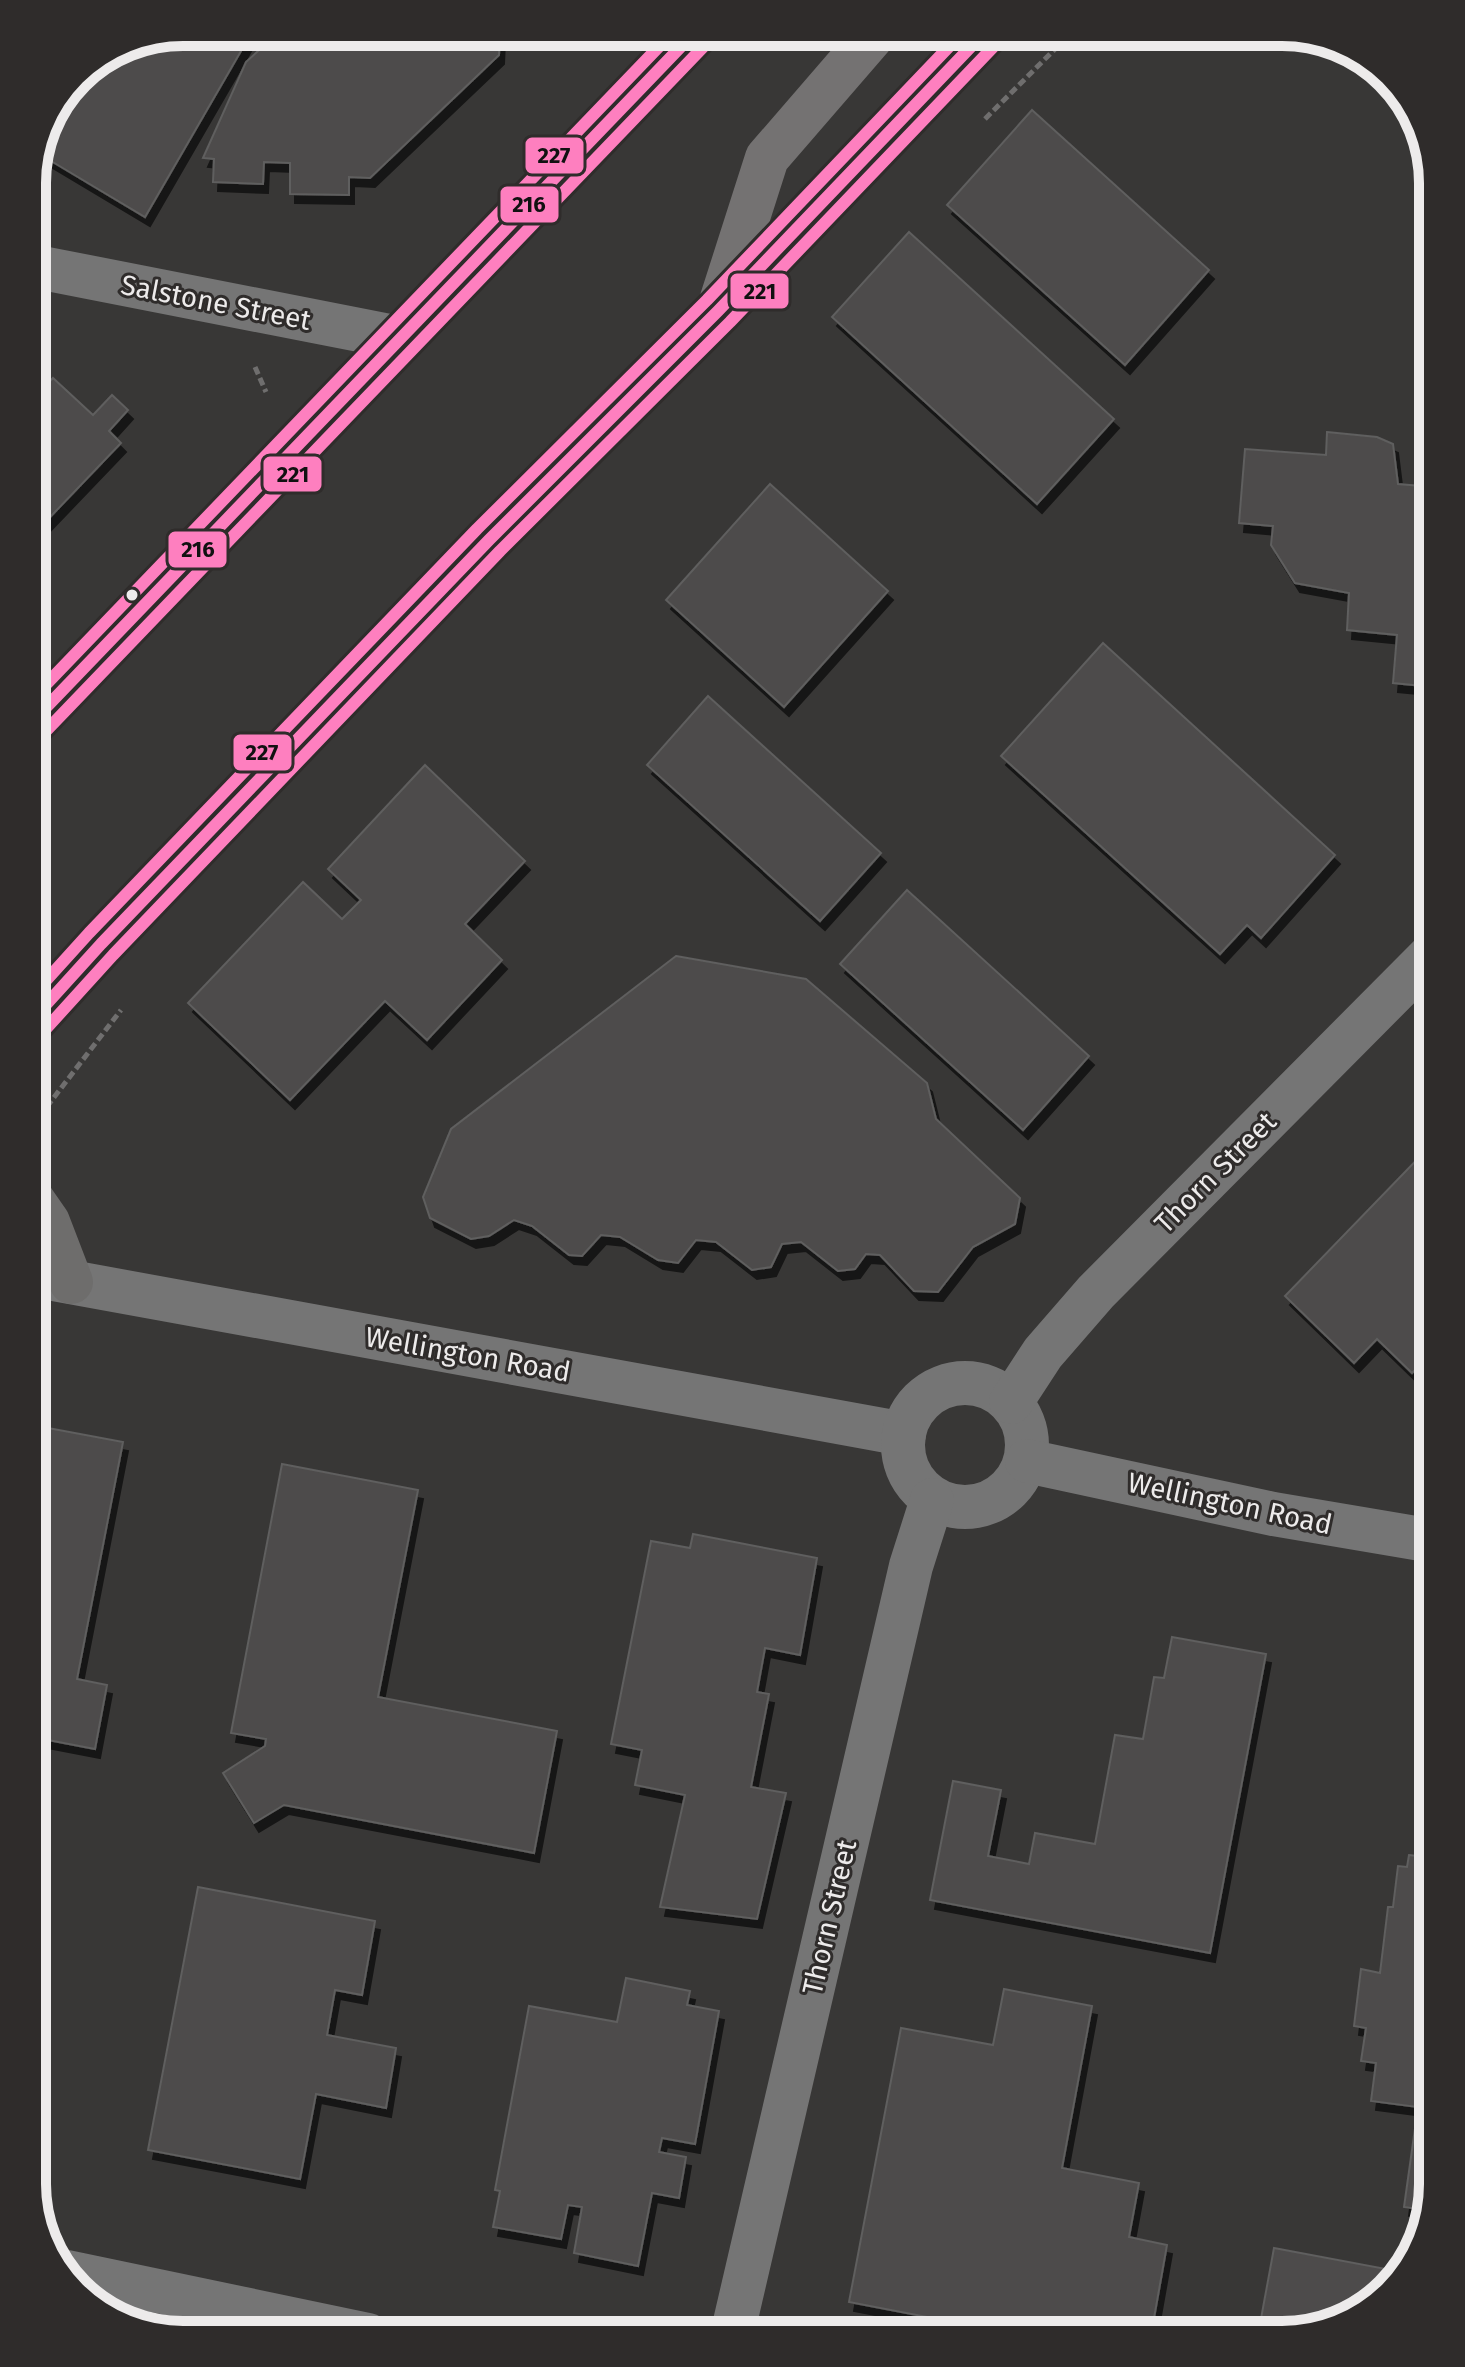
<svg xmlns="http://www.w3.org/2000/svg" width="1465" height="2367" font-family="'Fira Sans',sans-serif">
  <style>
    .building { fill: #4d4c4b; stroke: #5f5e5e; stroke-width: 2; filter: url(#shadow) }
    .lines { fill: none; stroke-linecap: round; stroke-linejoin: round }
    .path { stroke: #6f6e6e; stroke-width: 5; stroke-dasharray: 8 4; stroke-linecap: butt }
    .minor { stroke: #757575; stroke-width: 44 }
    .primary { stroke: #6e6d6c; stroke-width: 44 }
    .motorway { stroke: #747272; stroke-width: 44 }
    .bus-1-casing { stroke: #2f2c2b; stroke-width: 18 }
    .bus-2-casing { stroke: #2f2c2b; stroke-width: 18 }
    .bus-3-casing { stroke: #2f2c2b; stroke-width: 18 }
    .bus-1 { stroke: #fe7fbf; stroke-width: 12 }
    .bus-2 { stroke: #fe7fbf; stroke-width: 12 }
    .bus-3 { stroke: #fe7fbf; stroke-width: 12 }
    .bus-dot { fill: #edebeb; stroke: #2f2c2b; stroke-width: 3 }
    .labels { text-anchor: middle; stroke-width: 6; stroke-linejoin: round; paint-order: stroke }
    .street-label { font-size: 28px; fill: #edebeb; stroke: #2f2c2b }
    .rim { fill: none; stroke: #edebeb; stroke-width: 10 }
    .line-badge { stroke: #2f2c2b; stroke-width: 3 }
    .pale-badge-label { font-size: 22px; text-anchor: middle; font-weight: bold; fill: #111 }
  </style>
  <defs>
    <filter id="shadow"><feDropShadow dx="5" dy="9" stdDeviation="0" flood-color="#0009"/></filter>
  </defs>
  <rect width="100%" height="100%" fill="#383736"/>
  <g class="building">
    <polygon points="183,32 252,32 145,217 41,155 91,66 126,43"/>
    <polygon points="279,32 500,32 499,55 370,178 349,177 349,195 290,194 290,163 264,162 263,184 213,182 214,159 203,158 246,62"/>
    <polygon points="1032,110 1209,270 1125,365 947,205"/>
    <polygon points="909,232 1114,419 1037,504 832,317"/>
    <polygon points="53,378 93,415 112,395 128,410 109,431 121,443 32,536 32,400"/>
    <polygon points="1327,432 1377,437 1393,444 1398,484 1433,487 1433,687 1393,683 1397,635 1347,630 1349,593 1295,583 1271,545 1273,526 1239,523 1245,449 1326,455"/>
    <polygon points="770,484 888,591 784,707 666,600"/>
    <polygon points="1103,643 1335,855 1261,938 1247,925 1220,954 1001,756"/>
    <polygon points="708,696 881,853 820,921 647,765"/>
    <polygon points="425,765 525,861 465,924 502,960 427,1040 385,1001 290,1100 188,1003 303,882 342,919 361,900 328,869"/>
    <polygon points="907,890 1089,1056 1023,1130 840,964"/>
    <polygon points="676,956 806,979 927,1083 936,1119 1020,1198 1015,1224 973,1247 938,1292 914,1291 880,1255 866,1254 855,1269 838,1271 801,1242 782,1244 771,1267 752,1270 716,1242 696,1240 678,1263 658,1260 620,1237 601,1235 582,1256 569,1255 532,1226 514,1220 489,1236 471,1239 430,1218 423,1197 451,1129"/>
    <polygon points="1433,1143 1433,1352 1412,1373 1377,1339 1354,1363 1285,1296"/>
    <polygon points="32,1425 123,1442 77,1679 107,1685 95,1749 32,1737"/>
    <polygon points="282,1464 418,1490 378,1697 557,1731 534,1853 284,1805 254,1823 223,1773 265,1746 266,1739 231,1733"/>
    <polygon points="693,1534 817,1558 800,1655 765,1648 757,1692 769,1694 751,1787 786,1793 757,1919 660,1907 685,1795 635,1785 642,1750 611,1744 651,1541 690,1548"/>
    <polygon points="1172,1637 1266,1654 1210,1953 930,1900 953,1781 1001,1790 988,1856 1029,1864 1035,1833 1095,1844 1115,1735 1143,1739 1154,1677 1164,1678"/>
    <polygon points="1409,1855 1433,1858 1433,2184 1425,2210 1404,2207 1418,2107 1371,2101 1376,2063 1361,2061 1366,2028 1354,2026 1361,1969 1380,1973 1388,1907 1393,1907 1398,1866 1407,1867"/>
    <polygon points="198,1887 375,1921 362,1995 335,1990 327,2035 396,2048 386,2108 316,2094 300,2179 148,2150"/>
    <polygon points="626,1978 690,1991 687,2005 719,2011 695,2144 662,2138 659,2152 686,2157 679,2198 652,2193 638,2266 574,2253 582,2207 568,2205 561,2239 493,2227 500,2191 495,2190 529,2006 617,2022"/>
    <polygon points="1004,1989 1092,2006 1062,2168 1139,2183 1129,2237 1167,2245 1151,2335 1021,2335 849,2302 901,2028 993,2045"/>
    <polygon points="1274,2248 1402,2272 1349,2319 1282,2335 1258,2335"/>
  </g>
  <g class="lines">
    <g class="path">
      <polyline points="985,119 1072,32"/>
      <polyline points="255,367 266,392"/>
      <polyline points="32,1126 121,1010"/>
    </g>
    <g class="minor">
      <polyline points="32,266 400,338"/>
      <polyline points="32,1275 904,1434"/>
      <circle cx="965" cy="1445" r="62"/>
      <polyline points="1011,1402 1043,1353 1096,1292 1433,953"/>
      <polyline points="1027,1461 1273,1514 1433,1541"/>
      <polyline points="67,2272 368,2335"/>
      <polyline points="732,2335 911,1566 932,1500"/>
    </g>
    <g class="primary">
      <polyline points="32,722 695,32"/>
      <polyline points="32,1020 101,944 489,540 718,311 985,32"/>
      <polyline points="32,1199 48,1222 71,1282"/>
    </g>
    <polyline class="motorway" points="718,311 767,158 876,32"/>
    <defs>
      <g id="bus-1">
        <polyline points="32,722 695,32"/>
        <polyline points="32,1020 101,944 489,540 718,311 985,32"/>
      </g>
      <g id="bus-2">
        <polyline points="44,733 707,43"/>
        <polyline points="44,1031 113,955 500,551 730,322 997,43"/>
      </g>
      <g id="bus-3">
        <polyline points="32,699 673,32"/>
        <polyline points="32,996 89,933 477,529 707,300 963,32"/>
      </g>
    </defs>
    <use href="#bus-1" class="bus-1-casing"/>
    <use href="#bus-2" class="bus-2-casing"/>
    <use href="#bus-3" class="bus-3-casing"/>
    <use href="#bus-1" class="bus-1"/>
    <use href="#bus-2" class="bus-2"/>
    <use href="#bus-3" class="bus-3"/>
  </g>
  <circle class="bus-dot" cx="132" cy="595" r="7"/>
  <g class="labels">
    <g class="street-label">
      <text transform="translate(216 302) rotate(11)" y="10">Salstone Street</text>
      <text transform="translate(1215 1172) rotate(-45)" y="10">Thorn Street</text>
      <text transform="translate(468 1354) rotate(10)" y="10">Wellington Road</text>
      <text transform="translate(1230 1503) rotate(12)" y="10">Wellington Road</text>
      <text transform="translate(829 1917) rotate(-77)" y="10">Thorn Street</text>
    </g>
  </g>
  <path d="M0 0H1465V2367H0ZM183 46H1282A137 137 0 0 1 1419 183V2184A137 137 0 0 1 1282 2321H183A137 137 0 0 1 46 2184V183A137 137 0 0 1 183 46Z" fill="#2f2c2b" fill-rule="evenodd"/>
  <path class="rim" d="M183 46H1282A137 137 0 0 1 1419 183V2184A137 137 0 0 1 1282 2321H183A137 137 0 0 1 46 2184V183A137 137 0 0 1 183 46Z"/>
  <g class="line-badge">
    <rect x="524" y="136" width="61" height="39" rx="8" fill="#fe7fbf"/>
    <rect x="499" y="185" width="61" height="39" rx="8" fill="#fe7fbf"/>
    <rect x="729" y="272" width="61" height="38" rx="8" fill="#fe7fbf"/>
    <rect x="262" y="455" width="61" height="38" rx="8" fill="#fe7fbf"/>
    <rect x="167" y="530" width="61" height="39" rx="8" fill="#fe7fbf"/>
    <rect x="232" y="733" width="61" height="39" rx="8" fill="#fe7fbf"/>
  </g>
  <g class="pale-badge-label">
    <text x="554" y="163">227</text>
    <text x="529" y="212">216</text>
    <text x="760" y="299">221</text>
    <text x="293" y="482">221</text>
    <text x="198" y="557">216</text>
    <text x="262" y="760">227</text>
  </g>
</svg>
